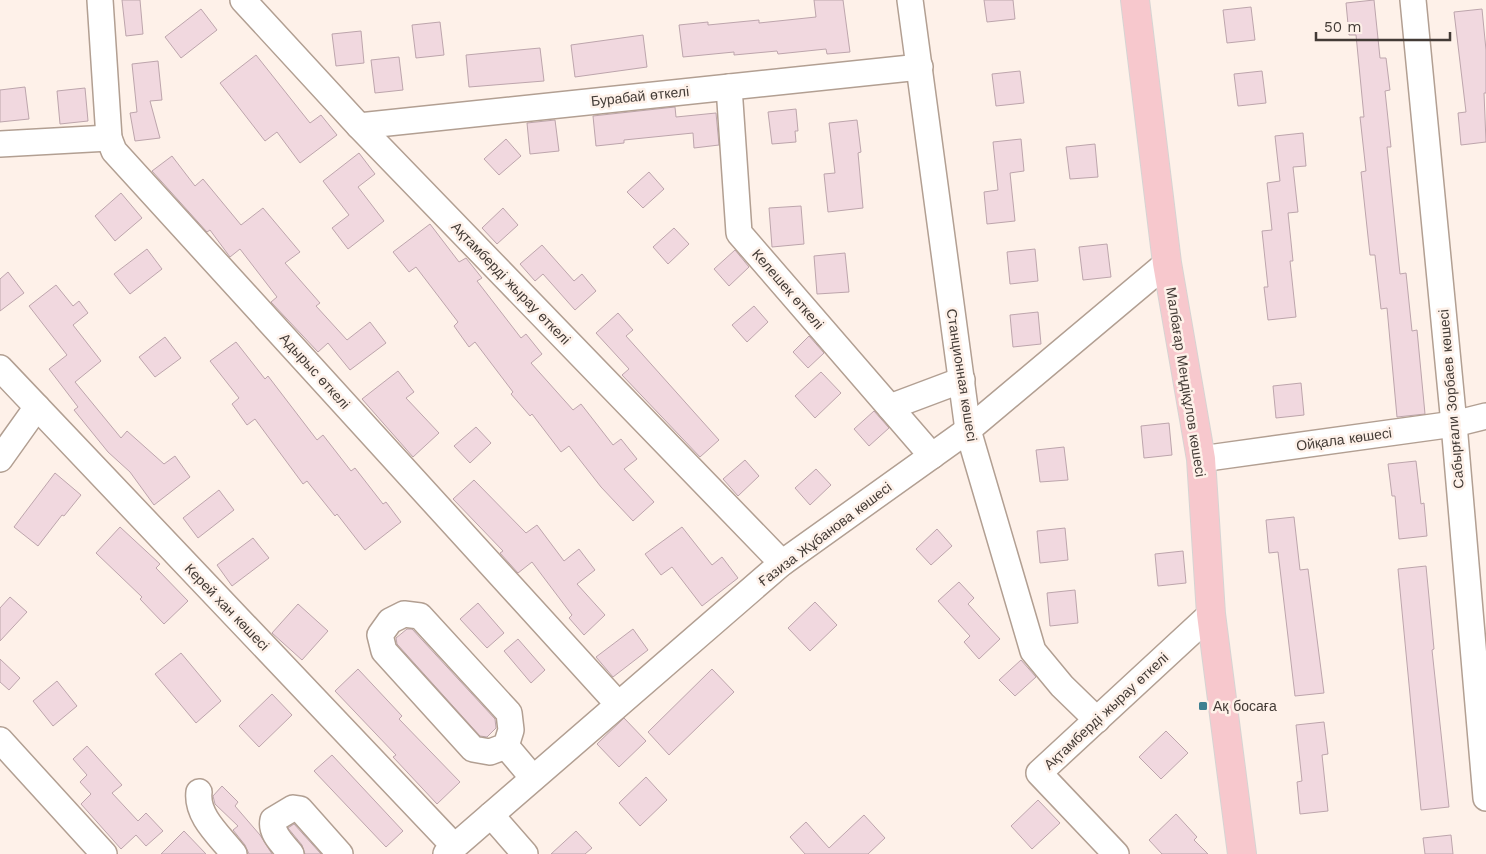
<svg xmlns="http://www.w3.org/2000/svg" width="1486" height="854" font-family="'Work Sans',sans-serif">
  <style>
    .building { fill: #f1d8df; stroke: #bda5ac }
    .lines { fill: none; stroke-linecap: round; stroke-linejoin: round }
    .minor-casing { stroke: #b29f92; stroke-width: 28 }
    .major-casing { stroke: #d6d4d3; stroke-width: 30 }
    .minor { stroke: #fff; stroke-width: 25 }
    .major { stroke: #f7c8cd; stroke-width: 28 }
    .poi-dot { fill: #3e8091; stroke: #fef1e9; stroke-width: 2 }
    .labels { text-anchor: middle; stroke-width: 5; stroke-linejoin: round; paint-order: stroke }
    .street-label { font-size: 14px; fill: #433b36; stroke: #fef1e9 }
    .poi-label { font-size: 14px; fill: #433b36; stroke: #fef1e9; text-anchor: start }
  </style>
  <rect width="100%" height="100%" fill="#fef1e9"/>
  <g class="building">
    <polygon points="122,0 140,0 143,34 126,36"/>
    <polygon points="814,0 843,0 850,52 827,54 826,49 778,54 777,51 734,55 734,52 683,57 679,25 708,22 708,25 759,20 759,23 816,17"/>
    <polygon points="984,0 1013,0 1015,19 987,22"/>
    <polygon points="1374,0 1380,58 1386,58 1390,90 1385,91 1391,147 1387,147 1400,274 1406,273 1412,331 1417,330 1425,414 1397,417 1387,308 1381,309 1375,255 1370,255 1361,172 1366,171 1360,117 1364,117 1356,35 1349,35 1346,3"/>
    <polygon points="1251,7 1255,40 1227,43 1223,10"/>
    <polygon points="201,9 217,30 181,58 165,37"/>
    <polygon points="1482,9 1486,50 1486,93 1484,93 1486,142 1461,145 1458,113 1466,112 1454,12"/>
    <polygon points="440,22 444,55 416,58 412,25"/>
    <polygon points="361,31 364,63 336,66 332,34"/>
    <polygon points="643,35 647,67 575,77 571,45"/>
    <polygon points="540,48 544,81 469,87 466,55"/>
    <polygon points="256,55 310,123 321,115 337,135 300,163 277,132 265,141 220,83"/>
    <polygon points="399,57 403,90 375,93 371,60"/>
    <polygon points="158,61 162,100 150,101 160,138 135,141 130,113 137,112 132,64"/>
    <polygon points="1020,71 1024,103 996,106 992,74"/>
    <polygon points="1262,71 1266,103 1238,106 1234,74"/>
    <polygon points="25,87 29,119 0,122 0,90"/>
    <polygon points="85,88 88,121 60,124 57,91"/>
    <polygon points="675,107 676,117 716,113 719,145 694,148 693,133 624,140 624,143 596,146 593,116"/>
    <polygon points="796,109 798,131 795,131 796,142 772,144 768,112"/>
    <polygon points="555,120 559,151 530,154 527,123"/>
    <polygon points="857,120 861,152 858,153 863,208 828,212 824,174 835,173 829,123"/>
    <polygon points="1303,133 1306,166 1293,167 1298,212 1288,213 1293,261 1290,261 1296,317 1268,320 1264,287 1268,287 1262,231 1272,230 1267,183 1280,181 1275,136"/>
    <polygon points="506,139 521,156 499,175 484,159"/>
    <polygon points="1021,139 1024,171 1010,173 1015,221 987,224 984,192 998,190 993,142"/>
    <polygon points="1095,144 1098,177 1070,179 1066,147"/>
    <polygon points="359,153 375,174 358,187 384,221 348,249 332,228 349,215 323,181"/>
    <polygon points="172,156 195,186 203,179 241,225 263,208 300,252 285,263 320,303 316,306 347,340 370,322 386,343 350,370 328,343 318,352 271,302 277,297 240,249 230,257 210,230 207,232 152,171"/>
    <polygon points="649,172 664,189 643,208 627,192"/>
    <polygon points="121,193 142,218 115,241 95,216"/>
    <polygon points="801,206 804,244 772,247 769,208"/>
    <polygon points="503,208 518,225 497,244 482,228"/>
    <polygon points="430,224 459,262 466,258 482,278 477,281 521,338 526,334 542,354 531,363 573,410 581,404 613,445 621,439 637,459 624,469 654,502 633,521 601,487 569,446 561,452 532,414 530,416 511,394 513,392 475,342 469,347 454,326 458,322 416,267 409,272 393,252"/>
    <polygon points="674,228 689,244 668,264 653,247"/>
    <polygon points="1107,244 1111,277 1083,280 1079,247"/>
    <polygon points="542,245 574,281 582,274 596,291 575,310 543,274 535,281 520,264"/>
    <polygon points="147,249 162,269 130,294 114,274"/>
    <polygon points="1035,249 1038,281 1010,284 1007,252"/>
    <polygon points="735,250 749,267 729,286 714,269"/>
    <polygon points="845,253 849,292 817,294 814,256"/>
    <polygon points="8,272 24,293 0,311 0,279"/>
    <polygon points="56,285 73,306 79,301 88,313 73,325 101,361 75,382 121,438 127,431 164,464 175,456 190,477 154,505 130,472 108,452 74,410 78,407 49,369 67,355 29,306"/>
    <polygon points="754,306 768,322 747,342 732,325"/>
    <polygon points="1038,312 1041,344 1013,347 1010,315"/>
    <polygon points="618,313 633,330 626,336 719,440 700,457 622,375 629,369 596,333"/>
    <polygon points="809,336 824,353 808,368 793,352"/>
    <polygon points="165,337 181,358 155,377 139,357"/>
    <polygon points="236,342 265,379 268,376 317,440 323,435 351,471 355,468 383,504 386,502 401,522 365,550 337,514 335,516 307,481 303,484 255,419 247,425 232,404 239,398 210,361"/>
    <polygon points="398,371 414,392 406,398 439,433 413,457 362,399"/>
    <polygon points="821,372 841,393 815,418 795,396"/>
    <polygon points="1301,383 1304,415 1276,418 1273,386"/>
    <polygon points="874,411 889,428 869,446 854,429"/>
    <polygon points="1169,423 1172,455 1144,458 1141,426"/>
    <polygon points="476,427 491,443 470,463 454,446"/>
    <polygon points="1064,447 1068,480 1040,482 1036,450"/>
    <polygon points="745,460 759,476 738,496 723,479"/>
    <polygon points="1416,461 1421,504 1424,503 1427,536 1399,539 1395,496 1392,496 1388,464"/>
    <polygon points="816,469 831,485 810,505 795,488"/>
    <polygon points="55,473 81,495 64,516 62,515 38,546 14,527"/>
    <polygon points="474,480 526,533 537,525 564,561 579,549 595,570 577,584 605,615 584,635 569,618 572,615 532,562 518,573 500,553 503,551 453,499"/>
    <polygon points="219,490 234,510 198,538 183,518"/>
    <polygon points="1294,517 1300,570 1308,569 1324,693 1295,696 1278,552 1269,553 1266,520"/>
    <polygon points="120,527 160,564 156,568 188,601 164,624 140,599 142,597 96,553"/>
    <polygon points="682,527 712,565 722,557 738,578 702,606 672,567 661,575 645,554"/>
    <polygon points="1065,528 1068,560 1040,563 1037,531"/>
    <polygon points="937,529 952,546 931,565 916,549"/>
    <polygon points="253,538 269,558 232,586 217,565"/>
    <polygon points="1183,551 1186,583 1158,586 1155,554"/>
    <polygon points="1426,566 1434,649 1432,650 1449,807 1421,810 1398,569"/>
    <polygon points="959,582 974,598 968,604 1000,639 979,659 964,642 970,636 938,601"/>
    <polygon points="1075,590 1078,623 1050,626 1047,593"/>
    <polygon points="10,597 27,612 0,641 0,608"/>
    <polygon points="815,602 837,625 810,651 788,628"/>
    <polygon points="478,603 504,633 487,648 460,619"/>
    <polygon points="298,604 328,631 302,660 272,633"/>
    <polygon points="407,629 412,629 495,719 496,728 487,737 480,736 397,644 396,638"/>
    <polygon points="633,629 648,650 613,677 596,657"/>
    <polygon points="518,639 545,670 531,683 504,651"/>
    <polygon points="181,653 221,701 196,723 155,674"/>
    <polygon points="0,659 20,678 9,690 0,682"/>
    <polygon points="1021,660 1036,677 1015,696 999,680"/>
    <polygon points="358,669 402,716 399,719 460,782 437,804 393,757 396,755 335,691"/>
    <polygon points="712,669 734,692 669,755 648,732"/>
    <polygon points="57,681 77,706 53,726 33,701"/>
    <polygon points="272,694 292,715 259,747 239,726"/>
    <polygon points="624,718 646,741 619,767 597,744"/>
    <polygon points="1324,722 1328,754 1322,755 1328,811 1300,814 1297,782 1302,781 1296,725"/>
    <polygon points="1166,731 1188,753 1161,779 1139,757"/>
    <polygon points="87,746 122,785 112,793 138,821 146,813 163,831 146,846 136,835 121,849 81,804 91,794 80,782 87,775 73,759"/>
    <polygon points="332,755 403,831 386,847 314,771"/>
    <polygon points="646,777 667,800 640,826 619,803"/>
    <polygon points="222,786 238,802 235,806 260,835 272,854 249,854 245,845 233,830 238,826 215,804 213,796"/>
    <polygon points="1038,800 1060,823 1032,849 1011,826"/>
    <polygon points="1176,814 1197,837 1194,840 1208,854 1162,854 1149,840"/>
    <polygon points="864,815 885,838 868,854 805,854 790,837 806,822 829,848"/>
    <polygon points="294,824 321,854 305,854 302,845 288,828"/>
    <polygon points="184,831 206,854 161,854"/>
    <polygon points="576,831 592,848 585,854 551,854"/>
    <polygon points="1451,835 1453,854 1425,854 1423,838"/>
  </g>
  <g class="lines">
    <defs>
      <g id="minor">
        <polyline points="100,0 109,138 114,151 618,704"/>
        <polyline points="243,0 359,126 782,563"/>
        <polyline points="910,0 968,430 1033,651 1062,686 1097,720"/>
        <polyline points="1413,0 1454,424 1486,798"/>
        <polyline points="729,87 739,233 932,456"/>
        <polyline points="359,126 920,67"/>
        <polyline points="0,144 109,138"/>
        <polyline points="0,368 454,846"/>
        <polyline points="890,407 962,380"/>
        <polyline points="0,459 37,407"/>
        <polyline points="1201,459 1454,424 1486,416"/>
        <polygon points="404,614 420,616 509,713 511,730 506,746 490,752 473,749 384,651 380,635 390,621"/>
        <polyline points="0,740 104,854"/>
        <polyline points="506,746 533,778"/>
        <path d="M199 792C196 816 220 836 234 854"/>
        <polyline points="491,815 525,854"/>
        <path d="M291 854C283 844 270 833 273 820L293 808 300 809 340 854"/>
        <polyline points="446,854 782,563 968,430 1167,263"/>
        <polyline points="1116,854 1039,773 1211,614"/>
      </g>
      <polyline id="major" points="1135,0 1167,263 1201,459 1211,614 1242,854"/>
    </defs>
    <use href="#minor" class="minor-casing"/>
    <use href="#major" class="major-casing"/>
    <use href="#minor" class="minor"/>
    <use href="#major" class="major"/>
  </g>
  <rect class="poi-dot" x="1198" y="701" width="10" height="10" rx="2.5"/>
  <g class="labels">
    <g class="street-label">
      <text transform="translate(640 96) rotate(-6)" y="5">Бурабай өткелі</text>
      <text transform="translate(511 283) rotate(46)" y="5">Ақтамберді жырау өткелі</text>
      <text transform="translate(788 289) rotate(49)" y="5">Келешек өткелі</text>
      <text transform="translate(315 371) rotate(48)" y="5">Адырыс өткелі</text>
      <text transform="translate(962 375) rotate(81)" y="5">Станционная көшесі</text>
      <text transform="translate(1186 382) rotate(81)" y="5">Малбағар Меңдіқұлов көшесі</text>
      <text transform="translate(1451 399) rotate(-95)" y="5">Сабырғали Зорбаев көшесі</text>
      <text transform="translate(1344 439) rotate(-8)" y="5">Ойқала көшесі</text>
      <text transform="translate(825 534) rotate(-37)" y="5">Ғазиза Жұбанова көшесі</text>
      <text transform="translate(227 607) rotate(46)" y="5">Керей хан көшесі</text>
      <text transform="translate(1106 711) rotate(-43)" y="5">Ақтамберді жырау өткелі</text>
    </g>
    <g class="poi-label">
      <text x="1213" y="711">Ақ босаға</text>
    </g>
  </g>
  <path d="M1316 32v8h134v-8" fill="none" stroke="#433b36" stroke-width="2.5"/>
  <text x="1324" y="32" font-size="15" fill="#433b36" stroke="#fef1e9" stroke-width="4" paint-order="stroke">50 m</text>
</svg>
